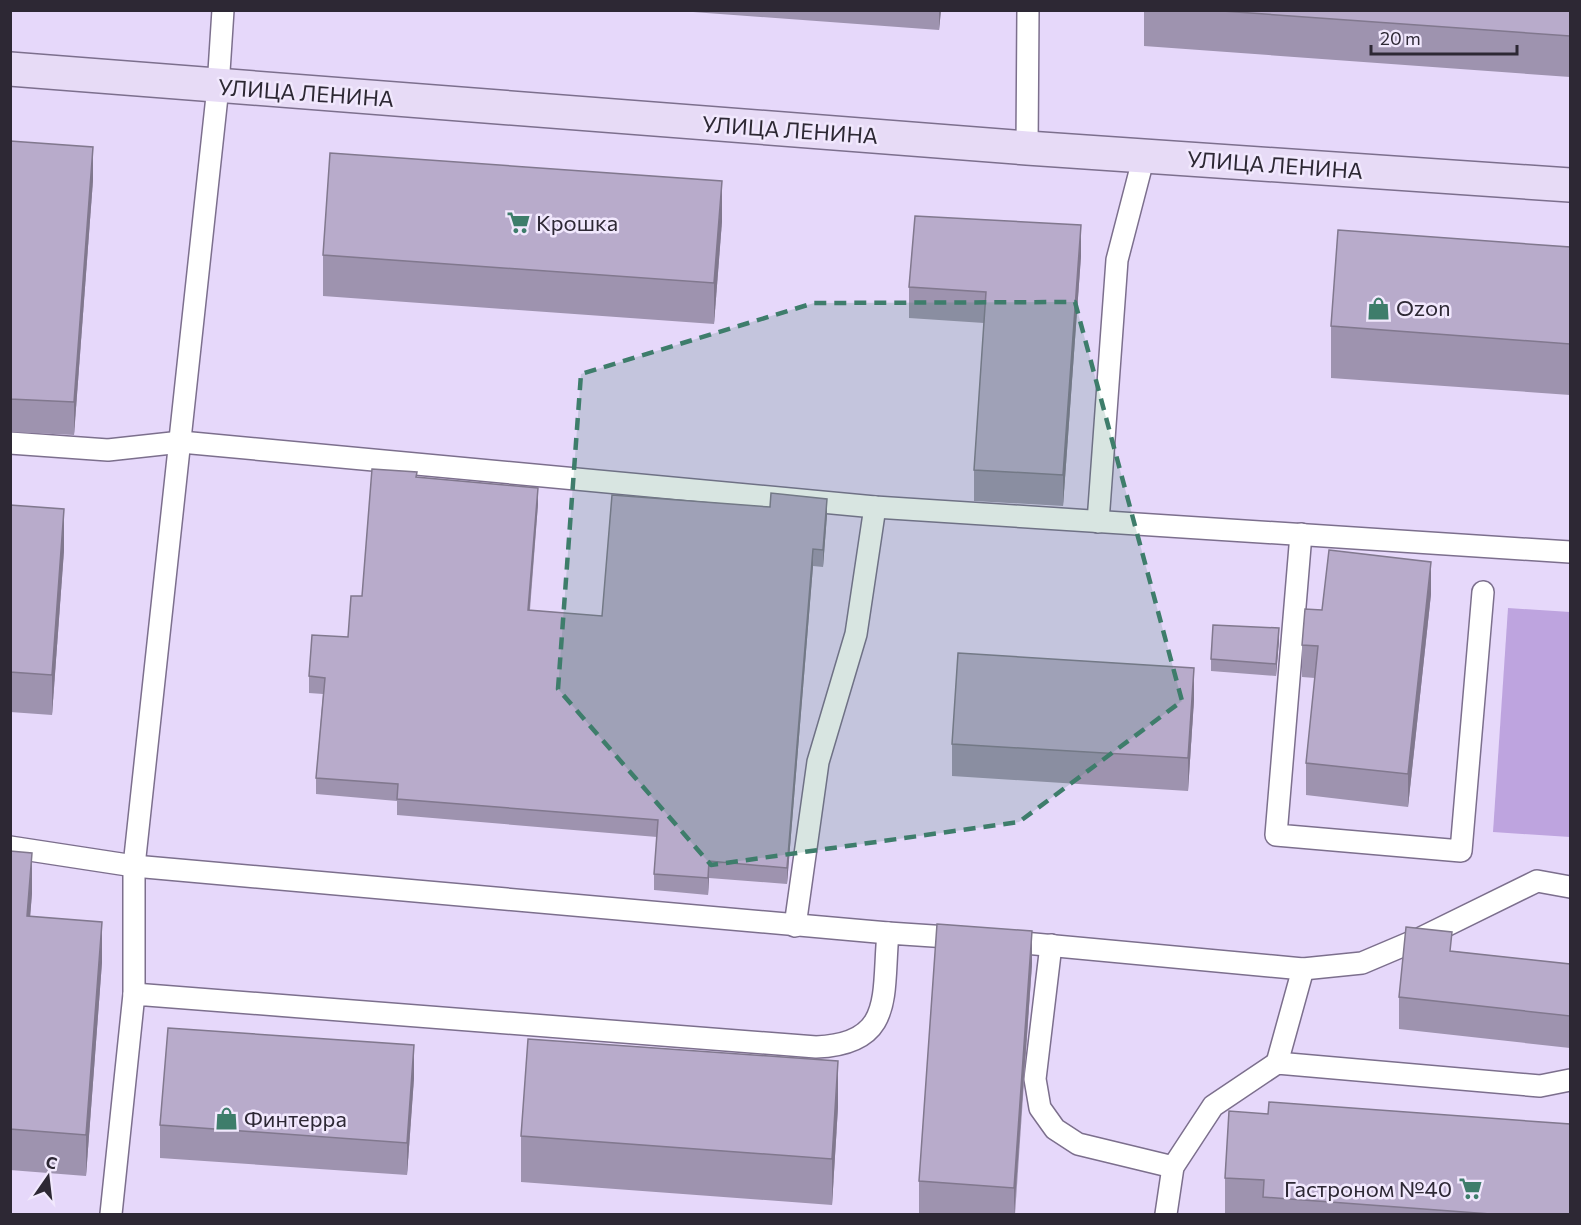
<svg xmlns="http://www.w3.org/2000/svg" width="1581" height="1225" font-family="Commissioner,sans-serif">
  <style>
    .garden { fill: #bea4df }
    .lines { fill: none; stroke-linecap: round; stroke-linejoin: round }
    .lane-casing { stroke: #7c6f8d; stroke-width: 24 }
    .secondary-casing { stroke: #7c6f8d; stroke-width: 36 }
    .lane { stroke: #fff; stroke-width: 21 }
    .secondary { stroke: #e7dbf6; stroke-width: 33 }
    .wall { fill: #9e93af }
    .shaded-wall { fill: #81788e }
    .building { fill: #b8abcb; stroke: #81788e; stroke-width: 1.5 }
    .marked { fill: #3e7d6b; fill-opacity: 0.2; stroke: #3e7d6b; stroke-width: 4.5; stroke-dasharray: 12 8; stroke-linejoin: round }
    .labels { text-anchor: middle; stroke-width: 5; stroke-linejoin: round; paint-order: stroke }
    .street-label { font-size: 22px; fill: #2d2834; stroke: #f1e8fd }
    .poi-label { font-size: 22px; fill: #2d2834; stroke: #f1e8fd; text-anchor: start }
  </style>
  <rect width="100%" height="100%" fill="#e6d8fa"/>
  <polygon class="garden" points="1508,608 1570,612 1570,837 1493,832"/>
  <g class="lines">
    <defs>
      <g id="lane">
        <polyline points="1027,148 1028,10"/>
        <polyline points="10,443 108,450 181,442 875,507 1570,552"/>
        <polyline points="1098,522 1117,260 1144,156"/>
        <polyline points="1301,534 1276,835 1461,851 1483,592"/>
        <polyline points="10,847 134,866 888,933"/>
        <polyline points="795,926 818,762 856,634 875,507"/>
        <polyline points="1003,941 1303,969 1362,963 1421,938 1537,881 1570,887"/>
        <polyline points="1051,945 1035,1079 1040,1108 1055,1129 1078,1144 1173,1167"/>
        <polyline points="134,994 134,866 218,87 223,10"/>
        <polyline points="1277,1063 1303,969"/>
        <path d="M111 1214 134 994 816 1047C895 1044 882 995 888 933L963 938"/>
        <polyline points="1166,1214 1173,1167 1213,1106 1277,1063 1540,1086 1570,1080"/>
      </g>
      <polyline id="secondary" points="10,69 1027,148 1570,185"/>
    </defs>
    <use href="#lane" class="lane-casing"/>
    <use href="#secondary" class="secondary-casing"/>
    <use href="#lane" class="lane"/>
    <use href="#secondary" class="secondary"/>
  </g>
  <g class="wall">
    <polygon points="666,10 941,10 939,30"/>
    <polygon points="1144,10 1570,10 1570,77 1144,46"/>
    <polygon points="10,141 93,180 74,435 10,432"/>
    <polygon points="722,221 714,324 323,296 323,255"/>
    <polygon points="1570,247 1570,395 1331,378 1331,326"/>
    <polygon points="1081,256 1063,506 974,501 974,470 984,323 909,318 909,287"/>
    <polygon points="417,477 538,504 530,610 602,616 827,515 823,567 813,566 787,884 709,878 708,895 654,890 654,874 657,837 397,815 397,801 316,794 316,778 323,694 309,693 309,676 348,637 362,596"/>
    <polygon points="10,505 64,550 52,715 10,712"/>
    <polygon points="1431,594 1408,807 1306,795 1306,763 1315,678 1302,677 1302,645 1322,610"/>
    <polygon points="1279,640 1276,676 1211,671 1211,659"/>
    <polygon points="1194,700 1188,791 952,776 952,744"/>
    <polygon points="10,851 32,893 30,916 102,962 86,1176 10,1170"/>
    <polygon points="1452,951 1570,964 1570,1048 1399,1029 1399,997"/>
    <polygon points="1032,964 1015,1215 919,1214 919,1181"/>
    <polygon points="414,1078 407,1175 160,1158 160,1125"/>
    <polygon points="838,1107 832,1205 521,1182 521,1136"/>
    <polygon points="1229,1111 1570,1215 1225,1215 1225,1178"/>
  </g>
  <g class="shaded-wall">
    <polygon points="939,10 941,10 939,30"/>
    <polygon points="93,147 93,180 74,435 74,402"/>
    <polygon points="722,181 722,221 714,324 714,283"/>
    <polygon points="1081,225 1081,256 1063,506 1063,475"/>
    <polygon points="538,488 538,504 528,627 528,610"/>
    <polygon points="827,499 827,515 823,567 823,550"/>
    <polygon points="64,509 64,550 52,715 52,675"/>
    <polygon points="813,549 813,566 787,884 787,868"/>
    <polygon points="1431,562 1431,594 1408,807 1408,774"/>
    <polygon points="1279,628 1279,640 1276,676 1276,664"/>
    <polygon points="1194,668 1194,700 1188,791 1188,758"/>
    <polygon points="32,853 32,893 27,957 27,916"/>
    <polygon points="709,861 709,878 708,895 708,878"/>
    <polygon points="102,922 102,962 86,1176 86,1135"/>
    <polygon points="1032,931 1032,964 1014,1215 1014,1188"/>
    <polygon points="414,1045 414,1078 407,1175 407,1143"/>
    <polygon points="838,1061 838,1107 832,1205 832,1159"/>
  </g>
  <g class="building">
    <polygon points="1208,10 1570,10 1570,36"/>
    <polygon points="10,141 93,147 74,402 10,399"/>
    <polygon points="330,153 722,181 714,283 323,255"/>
    <polygon points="915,216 1081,225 1063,475 974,470 986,292 909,287"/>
    <polygon points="1338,230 1570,247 1570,344 1331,326"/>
    <polygon points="372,469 417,472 416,477 538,488 528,610 602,616 612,495 770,507 771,493 827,499 823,550 813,549 787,868 709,861 708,878 654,874 658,820 397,799 398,784 316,778 325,678 309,676 312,635 348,637 351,596 362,596"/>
    <polygon points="10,505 64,509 52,675 10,672"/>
    <polygon points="1329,550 1431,562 1408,774 1306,763 1318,646 1302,645 1305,609 1322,610"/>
    <polygon points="1213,625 1279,628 1276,664 1211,659"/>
    <polygon points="958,653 1194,668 1188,758 952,744"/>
    <polygon points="10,851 32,853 27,916 102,922 86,1135 10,1129"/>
    <polygon points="937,924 1032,931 1014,1188 919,1181"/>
    <polygon points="1406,927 1452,932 1450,951 1570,964 1570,1016 1399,997"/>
    <polygon points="168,1028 414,1045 407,1143 160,1125"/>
    <polygon points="528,1039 838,1061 832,1159 521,1136"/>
    <polygon points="1269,1102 1570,1124 1570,1215 1504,1215 1263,1197 1264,1180 1225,1178 1229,1111 1268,1114"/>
  </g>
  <path class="marked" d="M1075 302 1182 701 1019 822 711 865 558 689 581 374 814 303Z"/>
  <defs>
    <symbol id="supermarket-bare" viewBox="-9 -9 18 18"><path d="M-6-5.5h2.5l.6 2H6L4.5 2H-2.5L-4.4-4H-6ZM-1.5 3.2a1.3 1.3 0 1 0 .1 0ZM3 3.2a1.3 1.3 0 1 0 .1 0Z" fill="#3e7d6b" stroke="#f1e8fd" stroke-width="2.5" paint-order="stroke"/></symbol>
    <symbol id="shop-bare" viewBox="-9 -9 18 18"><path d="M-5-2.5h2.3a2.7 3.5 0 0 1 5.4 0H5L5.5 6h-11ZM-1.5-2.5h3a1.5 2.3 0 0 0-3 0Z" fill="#3e7d6b" stroke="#f1e8fd" stroke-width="2.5" paint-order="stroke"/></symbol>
  </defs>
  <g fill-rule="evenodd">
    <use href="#supermarket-bare" x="502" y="206" width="33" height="33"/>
    <use href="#shop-bare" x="1362" y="292" width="33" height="33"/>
    <use href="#shop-bare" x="210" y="1102" width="33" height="33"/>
    <use href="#supermarket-bare" x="1454" y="1172" width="33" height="33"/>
  </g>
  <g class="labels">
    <g class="street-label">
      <text transform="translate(306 93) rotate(4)" y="8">УЛИЦА ЛЕНИНА</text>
      <text transform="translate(790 130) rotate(4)" y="8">УЛИЦА ЛЕНИНА</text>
      <text transform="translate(1275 165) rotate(4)" y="8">УЛИЦА ЛЕНИНА</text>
    </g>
    <g class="poi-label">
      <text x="536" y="231">Крошка</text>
      <text x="1396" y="316">Ozon</text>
      <text x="244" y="1127">Финтерра</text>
      <text x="1452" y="1197" text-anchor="end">Гастроном №40</text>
    </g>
  </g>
  <rect width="1581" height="1225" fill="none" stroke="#2d2834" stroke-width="24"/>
  <g transform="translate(48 1177) rotate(14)" stroke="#f1e8fd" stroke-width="4.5" paint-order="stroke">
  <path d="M0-4.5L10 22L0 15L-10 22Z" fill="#2d2834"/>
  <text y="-9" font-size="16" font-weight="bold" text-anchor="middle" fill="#2d2834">С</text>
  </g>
  <path d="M1371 45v9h146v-9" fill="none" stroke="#2d2834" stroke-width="3"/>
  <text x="1380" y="45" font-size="18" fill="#2d2834" stroke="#f1e8fd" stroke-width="4.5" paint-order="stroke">20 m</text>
</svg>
